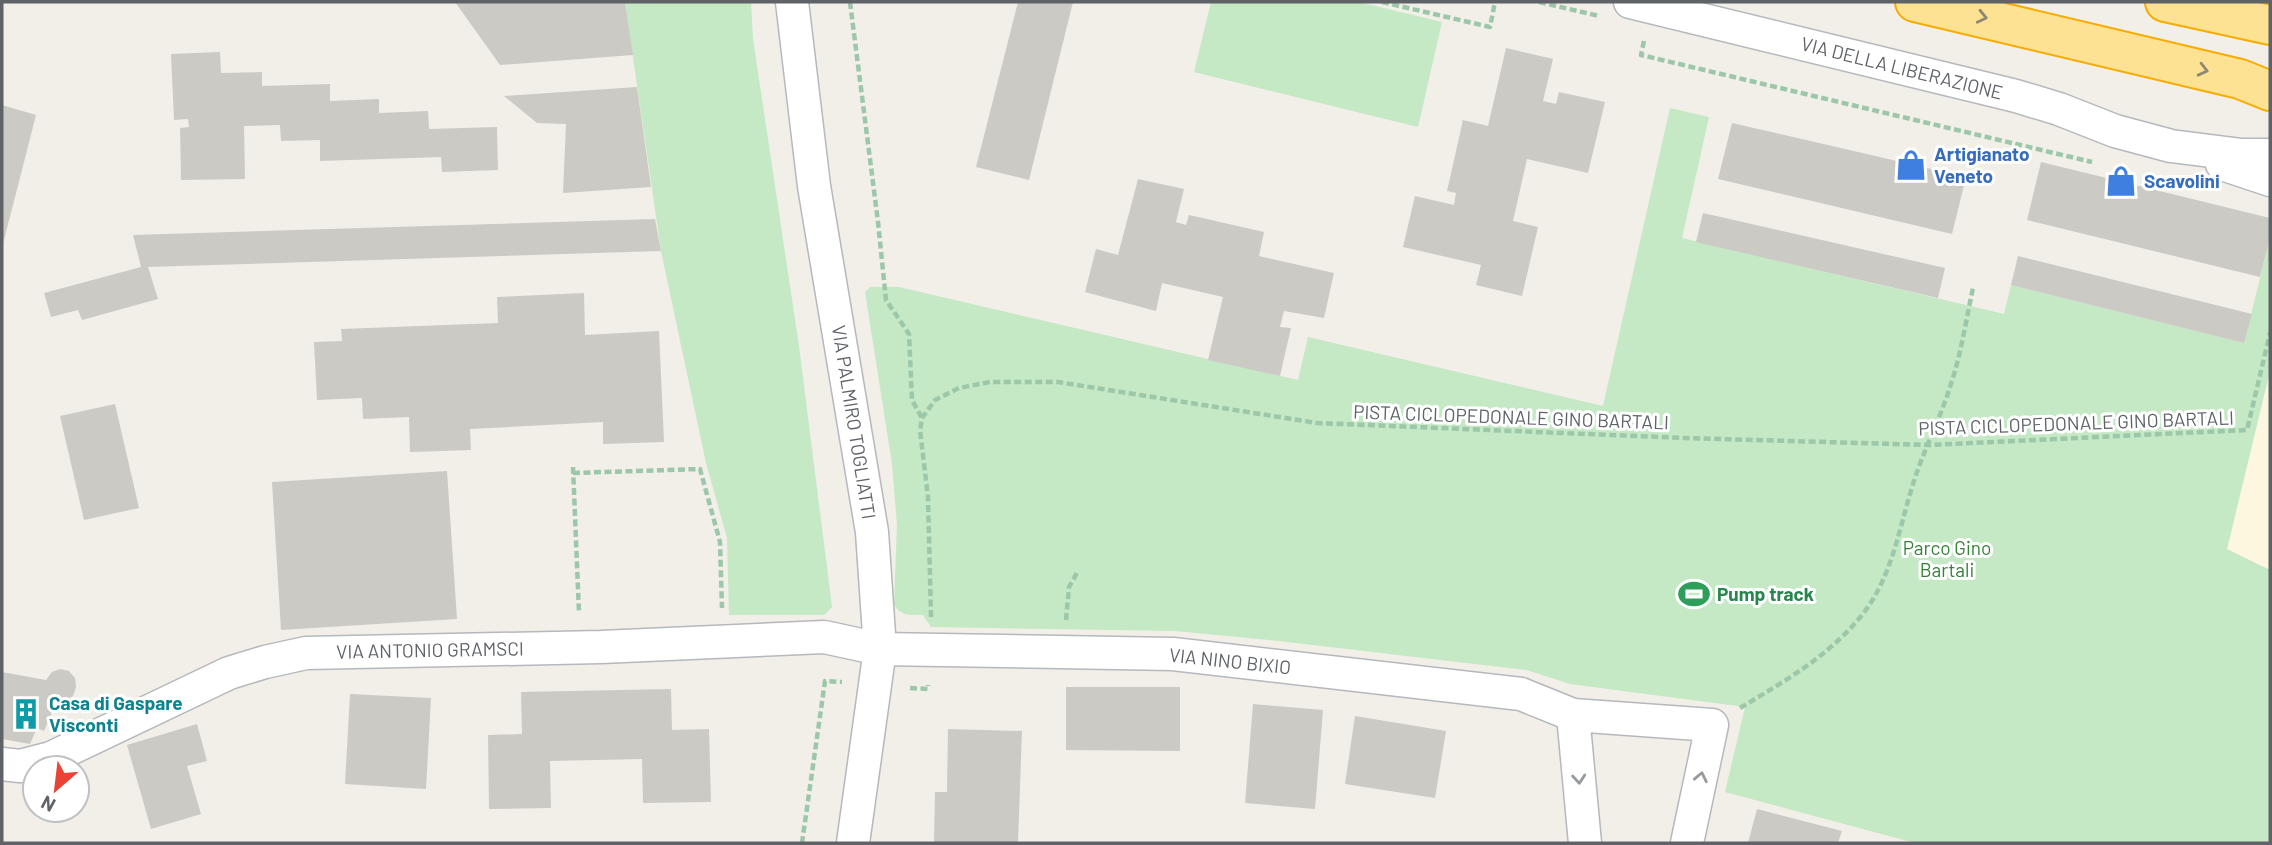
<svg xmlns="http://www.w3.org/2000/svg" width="2272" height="845" font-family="Barlow,sans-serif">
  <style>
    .commercial { fill: #fef7e0 }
    .green { fill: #c5e8c5 }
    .building { fill: #cccac5 }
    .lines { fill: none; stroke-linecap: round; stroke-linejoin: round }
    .street-casing { stroke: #b5b8bc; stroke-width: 35 }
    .highway-casing { stroke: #f9ab00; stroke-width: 42 }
    .path { stroke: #9cc7a9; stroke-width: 4.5; stroke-dasharray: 7 3.5; stroke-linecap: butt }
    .street { stroke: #fff; stroke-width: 32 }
    .highway { stroke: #fde293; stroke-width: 38 }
    .oneway { stroke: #8e8975 }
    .oneway2 { stroke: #979a9d }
    .labels { text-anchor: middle; stroke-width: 6; stroke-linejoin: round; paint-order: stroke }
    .street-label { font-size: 19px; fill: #5f6368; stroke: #fff }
    .shop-label { font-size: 19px; font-weight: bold; fill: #366cbe; stroke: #fff; text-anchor: start }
    .park-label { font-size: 19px; fill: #348238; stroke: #fff }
    .leisure-label { font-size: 19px; font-weight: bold; fill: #27864d; stroke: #fff; text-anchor: start }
    .culture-label { font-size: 19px; font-weight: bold; fill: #0d838f; stroke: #fff; text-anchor: start }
  </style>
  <rect width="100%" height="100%" fill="#f1efe8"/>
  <polygon class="commercial" points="2270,371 2270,570 2227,550"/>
  <g class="green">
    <polygon points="625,2 751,2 753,39 799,346 832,607 824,615 729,615 727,538 706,463 661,251"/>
    <polygon points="1211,2 1359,2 1442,22 1418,127 1194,72"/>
    <path d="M1670 108 1709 117 1682 238 2004 314 2011 285 2244 343 2270 238V371L2227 549 2270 570V843H1915L1725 792 1745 707 1570 684 1527 670 1269 640 1175 631 931 627 923 615C910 615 901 616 894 605L897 525 892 464 865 292 870 287H899L1298 380 1308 337 1603 406Z"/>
  </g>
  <g class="building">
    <polygon points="455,2 625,2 633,55 500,65"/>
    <polygon points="1018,2 1073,2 1029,180 976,167"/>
    <polygon points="1506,48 1553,59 1543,101 1556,104 1559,92 1605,102 1588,173 1527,159 1513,221 1538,227 1522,296 1476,285 1481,265 1403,247 1415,196 1454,205 1456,193 1447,191 1463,120 1488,126"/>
    <polygon points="220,52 221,73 262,72 262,86 330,84 330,101 379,99 379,113 428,111 429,129 497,127 498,170 442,172 441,157 320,161 320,140 281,141 280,125 244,126 245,179 181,180 180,128 189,127 188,119 174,120 171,54"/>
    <polygon points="637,87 651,187 563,193 566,124 537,123 504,96"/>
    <polygon points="2,105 36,115 3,244 2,244"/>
    <polygon points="1732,123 1966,177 1952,234 1718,179"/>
    <polygon points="2041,162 2270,218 2270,238 2260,277 2027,220"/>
    <polygon points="1138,179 1184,189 1176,222 1186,225 1189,215 1264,232 1259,256 1334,273 1324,318 1284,311 1280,327 1291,328 1280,376 1208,360 1223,297 1162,283 1156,311 1085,292 1096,249 1118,255"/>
    <polygon points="1703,213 1945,268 1938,298 1696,242"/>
    <polygon points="655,219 661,251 148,267 158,299 82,320 78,310 51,317 44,293 141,267 133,235"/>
    <polygon points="2018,256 2252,314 2244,343 2011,285"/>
    <polygon points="584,293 585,335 659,331 664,442 603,444 603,422 470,429 471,450 410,452 409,417 363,419 362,398 317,400 314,342 342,341 341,329 498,323 497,297"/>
    <polygon points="115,404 139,508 84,520 60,416"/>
    <polygon points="447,471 457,619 281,630 272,482"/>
    <polygon points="60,669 69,671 75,678 76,687 73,696 66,700 57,700 44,731 37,728 30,744 2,739 2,672 46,680 52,672"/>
    <polygon points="1066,687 1180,687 1180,751 1066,750"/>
    <polygon points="671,689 672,730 709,729 711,802 643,803 642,759 550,761 551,808 489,809 488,735 522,734 521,692"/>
    <polygon points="350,694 431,698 426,789 345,784"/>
    <polygon points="1253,704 1323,710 1315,809 1245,803"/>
    <polygon points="1355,716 1446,731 1435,798 1345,784"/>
    <polygon points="197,724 207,761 187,766 201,814 151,829 127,745"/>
    <polygon points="948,729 1022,731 1018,843 934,843 935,792 947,792"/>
    <polygon points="1757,809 1842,831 1838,843 1748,843"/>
  </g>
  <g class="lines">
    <defs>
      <g id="street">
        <polyline points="792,2 814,186 872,532 880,649 853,843"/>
        <polyline points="1630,2 2016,96 2059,109 2115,131 2171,146 2242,155 2270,155"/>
        <polyline points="2222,164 2270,180"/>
        <polyline points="1573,715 1585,843"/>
        <polyline points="2,764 20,766 51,758 229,673 265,662 306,653 601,647 824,637 880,649 1173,654 1521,694 1573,715 1712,725 1687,843"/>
      </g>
      <g id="highway">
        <polyline points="1915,2 2240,79 2270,91"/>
        <polyline points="2165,2 2270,25"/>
      </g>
    </defs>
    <use href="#street" class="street-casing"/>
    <use href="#highway" class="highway-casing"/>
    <g class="path">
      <polyline points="850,2 878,222 886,300 909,334 912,400 922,418"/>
      <polyline points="1382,2 1490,27 1495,2"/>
      <polyline points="1539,2 1599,16"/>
      <polyline points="1644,41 1641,55 2092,162"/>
      <polyline points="573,467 579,613"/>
      <polyline points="573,473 700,469 720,542 722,608"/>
      <polyline points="931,617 928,497 920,430 922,418 935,400 959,388 990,382 1058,382 1317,423 1685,438 1929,445 2247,430 2270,333"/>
      <polyline points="1066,620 1069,587 1078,571"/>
      <polyline points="910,688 928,689 928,685"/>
      <path d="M1740 708C1785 681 1829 656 1862 615 1893 576 1899 527 1914 481 1924 449 1940 419 1950 387 1961 355 1966 320 1973 288"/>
      <polyline points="802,843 825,681 842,682"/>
    </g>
    <use href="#street" class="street"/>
    <use href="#highway" class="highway"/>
  </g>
  <defs><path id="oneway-chevron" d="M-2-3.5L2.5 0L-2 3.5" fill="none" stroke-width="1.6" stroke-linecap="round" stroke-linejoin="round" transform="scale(1.75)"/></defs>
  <g class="oneway">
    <use href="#oneway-chevron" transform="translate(1982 17) rotate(13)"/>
    <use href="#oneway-chevron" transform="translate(2203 70) rotate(14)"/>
  </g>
  <g class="oneway2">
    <use href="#oneway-chevron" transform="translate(1701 777) rotate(-78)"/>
    <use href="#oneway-chevron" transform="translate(1579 779) rotate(85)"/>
  </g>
  <defs>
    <symbol id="shop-bare" viewBox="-9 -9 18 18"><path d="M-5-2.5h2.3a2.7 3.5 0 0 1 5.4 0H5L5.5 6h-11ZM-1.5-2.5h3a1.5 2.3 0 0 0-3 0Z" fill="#3f7fe0" stroke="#fff" stroke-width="2.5" paint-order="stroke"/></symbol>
    <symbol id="stadium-bare" viewBox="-9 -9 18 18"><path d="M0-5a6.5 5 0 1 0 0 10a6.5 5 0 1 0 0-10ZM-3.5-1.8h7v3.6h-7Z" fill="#2e9e5b" stroke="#fff" stroke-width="2.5" paint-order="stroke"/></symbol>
    <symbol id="building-bare" viewBox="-9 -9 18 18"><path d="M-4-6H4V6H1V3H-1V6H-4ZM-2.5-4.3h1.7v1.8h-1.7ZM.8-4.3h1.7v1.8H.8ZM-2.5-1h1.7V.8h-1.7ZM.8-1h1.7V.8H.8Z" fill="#0f9aa8" stroke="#fff" stroke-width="2.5" paint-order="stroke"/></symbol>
  </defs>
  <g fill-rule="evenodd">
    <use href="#shop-bare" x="1889" y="143" width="44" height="44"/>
    <use href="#shop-bare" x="2099" y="159" width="44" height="44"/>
    <use href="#stadium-bare" x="1672" y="572" width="44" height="44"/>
    <use href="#building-bare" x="4" y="692" width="44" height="44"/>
  </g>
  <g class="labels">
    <g class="street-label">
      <text transform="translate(1902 68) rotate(14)" y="7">VIA DELLA LIBERAZIONE</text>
      <text transform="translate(1511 417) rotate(2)" y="7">PISTA CICLOPEDONALE GINO BARTALI</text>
      <text transform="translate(854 422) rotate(81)" y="7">VIA PALMIRO TOGLIATTI</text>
      <text transform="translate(2076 423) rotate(-2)" y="7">PISTA CICLOPEDONALE GINO BARTALI</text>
      <text transform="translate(430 650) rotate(-1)" y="7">VIA ANTONIO GRAMSCI</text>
      <text transform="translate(1230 661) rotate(6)" y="7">VIA NINO BIXIO</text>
    </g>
    <g class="shop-label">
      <text x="1934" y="161">Artigianato<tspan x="1934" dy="22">Veneto</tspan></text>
      <text x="2144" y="188">Scavolini</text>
    </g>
    <g class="park-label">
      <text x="1947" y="555">Parco Gino<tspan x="1947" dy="22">Bartali</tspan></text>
    </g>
    <g class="leisure-label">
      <text x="1717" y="601">Pump track</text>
    </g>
    <g class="culture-label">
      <text x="49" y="710">Casa di Gaspare<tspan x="49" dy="22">Visconti</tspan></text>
    </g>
  </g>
  <rect width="2272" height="845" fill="none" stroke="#5f6368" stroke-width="7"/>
  <g transform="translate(56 789) rotate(208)"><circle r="33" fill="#ffffff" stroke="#bfc1c3" stroke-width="2"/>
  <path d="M0-5L12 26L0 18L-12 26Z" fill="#ea4335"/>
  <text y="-10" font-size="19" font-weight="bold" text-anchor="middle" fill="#5f6368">N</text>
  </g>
</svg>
